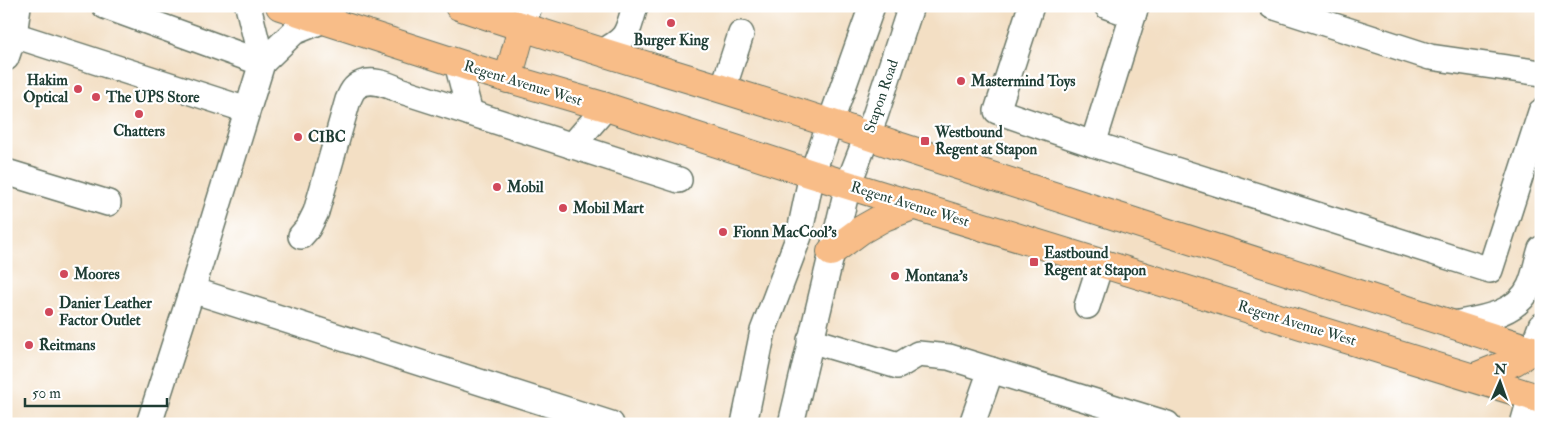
<svg xmlns="http://www.w3.org/2000/svg" width="1547" height="430" font-family="'IM FELL Double Pica',serif">
  <style>
    .lines { fill: none; stroke-linecap: round; stroke-linejoin: round }
    .minor-casing { stroke: #697666; stroke-width: 28 }
    .major-casing { stroke: #697666; stroke-width: 30 }
    .minor { stroke: #fff; stroke-width: 25 }
    .major { stroke: #f8bd88; stroke-width: 28 }
    .poi-dot { fill: #d1495b; stroke: #fff; stroke-width: 2 }
    .labels { text-anchor: middle; stroke-width: 4.5; stroke-linejoin: round; paint-order: stroke }
    .poi-label { font-size: 15px; font-weight: bold; fill: #1f3d34; stroke: #fff; text-anchor: start }
    .street-label { font-size: 15px; fill: #1f3d34; stroke: #fff }
  </style>
  <rect width="100%" height="100%" fill="#fff"/>
  <filter id="ink" filterUnits="userSpaceOnUse"><feTurbulence type="fractalNoise" baseFrequency=".02" numOctaves="2"/><feDisplacementMap in="SourceGraphic" scale="10" xChannelSelector="R" yChannelSelector="G"/><feConvolveMatrix kernelMatrix="1 2 1 2 8 2 1 2 1" color-interpolation-filters="sRGB"/></filter>
  <filter id="wash" filterUnits="userSpaceOnUse"><feTurbulence type="fractalNoise" baseFrequency=".0096" numOctaves="4" result="noise"/><feDisplacementMap in="SourceGraphic" scale="20" xChannelSelector="R" yChannelSelector="G"/><feGaussianBlur stdDeviation="1.12" result="paint"/><feColorMatrix in="noise" values="0 0 0 0 0 0 0 0 0 0 0 0 0 0 0 0 0 1.4 0 .05"/><feComposite in="paint" operator="in"/></filter>
  <g filter="url(#wash)">
    <rect width="100%" height="100%" fill="#f3dfc4"/>
  </g>
  <g filter="url(#ink)">
    <g class="lines">
      <defs>
        <g id="minor">
          <polyline points="105,6 262,63"/>
          <polyline points="248,6 262,63"/>
          <polyline points="1031,6 997,111 1093,144 1490,270 1541,112"/>
          <polyline points="1107,6 1133,15"/>
          <polyline points="1272,6 1430,57 1541,73"/>
          <polyline points="522,28 529,6"/>
          <polyline points="14,35 247,110"/>
          <path d="M602 52C628 38 627 34 635 6"/>
          <polyline points="6,58 14,35 18,6"/>
          <polyline points="457,63 470,113"/>
          <polyline points="723,89 741,34"/>
          <polyline points="1093,144 1136,6"/>
          <polyline points="572,146 606,107"/>
          <polyline points="6,172 108,203"/>
          <path d="M301 236 308 228 316 212 348 100C350 96 352 90 356 87 369 76 389 85 402 91L679 180"/>
          <polyline points="192,290 611,424"/>
          <polyline points="1087,306 1101,262"/>
          <path d="M1453 324C1480 319 1517 315 1530 286 1535 275 1537 261 1541 249"/>
          <polyline points="810,340 898,366 918,354 949,357 1167,424"/>
          <polyline points="1532,350 1541,326"/>
          <polyline points="149,424 192,290 262,63 294,32 324,20"/>
          <polyline points="744,424 763,331 799,236 812,174 872,6"/>
          <polyline points="791,424 848,185 875,116 911,6"/>
          <polyline points="972,424 991,370"/>
          <polyline points="1523,424 1531,396"/>
        </g>
        <g id="major">
          <polyline points="280,6 479,70 606,107 812,174 1541,399"/>
          <path d="M459 6C605 56 753 95 898 146L1541 353"/>
          <polyline points="508,79 522,28"/>
          <polyline points="831,252 861,230 884,217 915,205"/>
          <polyline points="1475,377 1515,361 1532,350"/>
        </g>
      </defs>
      <use href="#minor" class="minor-casing"/>
      <use href="#major" class="major-casing"/>
      <use href="#minor" class="minor"/>
      <use href="#major" class="major"/>
    </g>
  </g>
  <g class="poi-dot">
    <circle cx="671" cy="23" r="5"/>
    <circle cx="961" cy="81" r="5"/>
    <circle cx="78" cy="89" r="5"/>
    <circle cx="96" cy="97" r="5"/>
    <circle cx="139" cy="114" r="5"/>
    <circle cx="298" cy="137" r="5"/>
    <rect x="920" y="136" width="10" height="10" rx="2.5"/>
    <circle cx="497" cy="187" r="5"/>
    <circle cx="563" cy="208" r="5"/>
    <circle cx="723" cy="232" r="5"/>
    <rect x="1029" y="257" width="10" height="10" rx="2.5"/>
    <circle cx="64" cy="274" r="5"/>
    <circle cx="895" cy="276" r="5"/>
    <circle cx="49" cy="312" r="5"/>
    <circle cx="29" cy="345" r="5"/>
  </g>
  <g class="labels">
    <g class="poi-label">
      <text x="671" y="45" text-anchor="middle">Burger King</text>
      <text x="68" y="85" text-anchor="end">Hakim<tspan x="68" dy="17">Optical</tspan></text>
      <text x="971" y="86">Mastermind Toys</text>
      <text x="106" y="102">The UPS Store</text>
      <text x="139" y="136" text-anchor="middle">Chatters</text>
      <text x="935" y="137">Westbound<tspan x="935" dy="17">Regent at Stapon</tspan></text>
      <text x="308" y="142">CIBC</text>
      <text x="507" y="192">Mobil</text>
      <text x="573" y="213">Mobil Mart</text>
      <text x="733" y="237">Fionn MacCool’s</text>
      <text x="1044" y="258">Eastbound<tspan x="1044" dy="17">Regent at Stapon</tspan></text>
      <text x="74" y="279">Moores</text>
      <text x="905" y="281">Montana's</text>
      <text x="59" y="308">Danier Leather<tspan x="59" dy="17">Factor Outlet</tspan></text>
      <text x="39" y="350">Reitmans</text>
    </g>
    <g class="street-label">
      <text transform="translate(523 83) rotate(17)" y="5">Regent Avenue West</text>
      <text transform="translate(881 96) rotate(-71)" y="5">Stapon Road</text>
      <text transform="translate(910 204) rotate(17)" y="5">Regent Avenue West</text>
      <text transform="translate(1297 323) rotate(17)" y="5">Regent Avenue West</text>
    </g>
  </g>
  <rect width="1547" height="430" fill="none" stroke="#fff" stroke-width="25"/>
  <g transform="translate(1500 382) rotate(2)" stroke="#ffffff" stroke-width="4" paint-order="stroke">
  <path d="M0-4L9 19L0 12L-9 19Z" fill="#1f3d34"/>
  <text y="-8" font-size="14" font-weight="bold" text-anchor="middle" fill="#1f3d34">N</text>
  </g>
  <path d="M25 398v8h142v-8" fill="none" stroke="#1f3d34" stroke-width="2.5"/>
  <text x="32" y="398" font-size="15" fill="#1f3d34" stroke="#ffffff" stroke-width="4" paint-order="stroke">50 m</text>
</svg>
